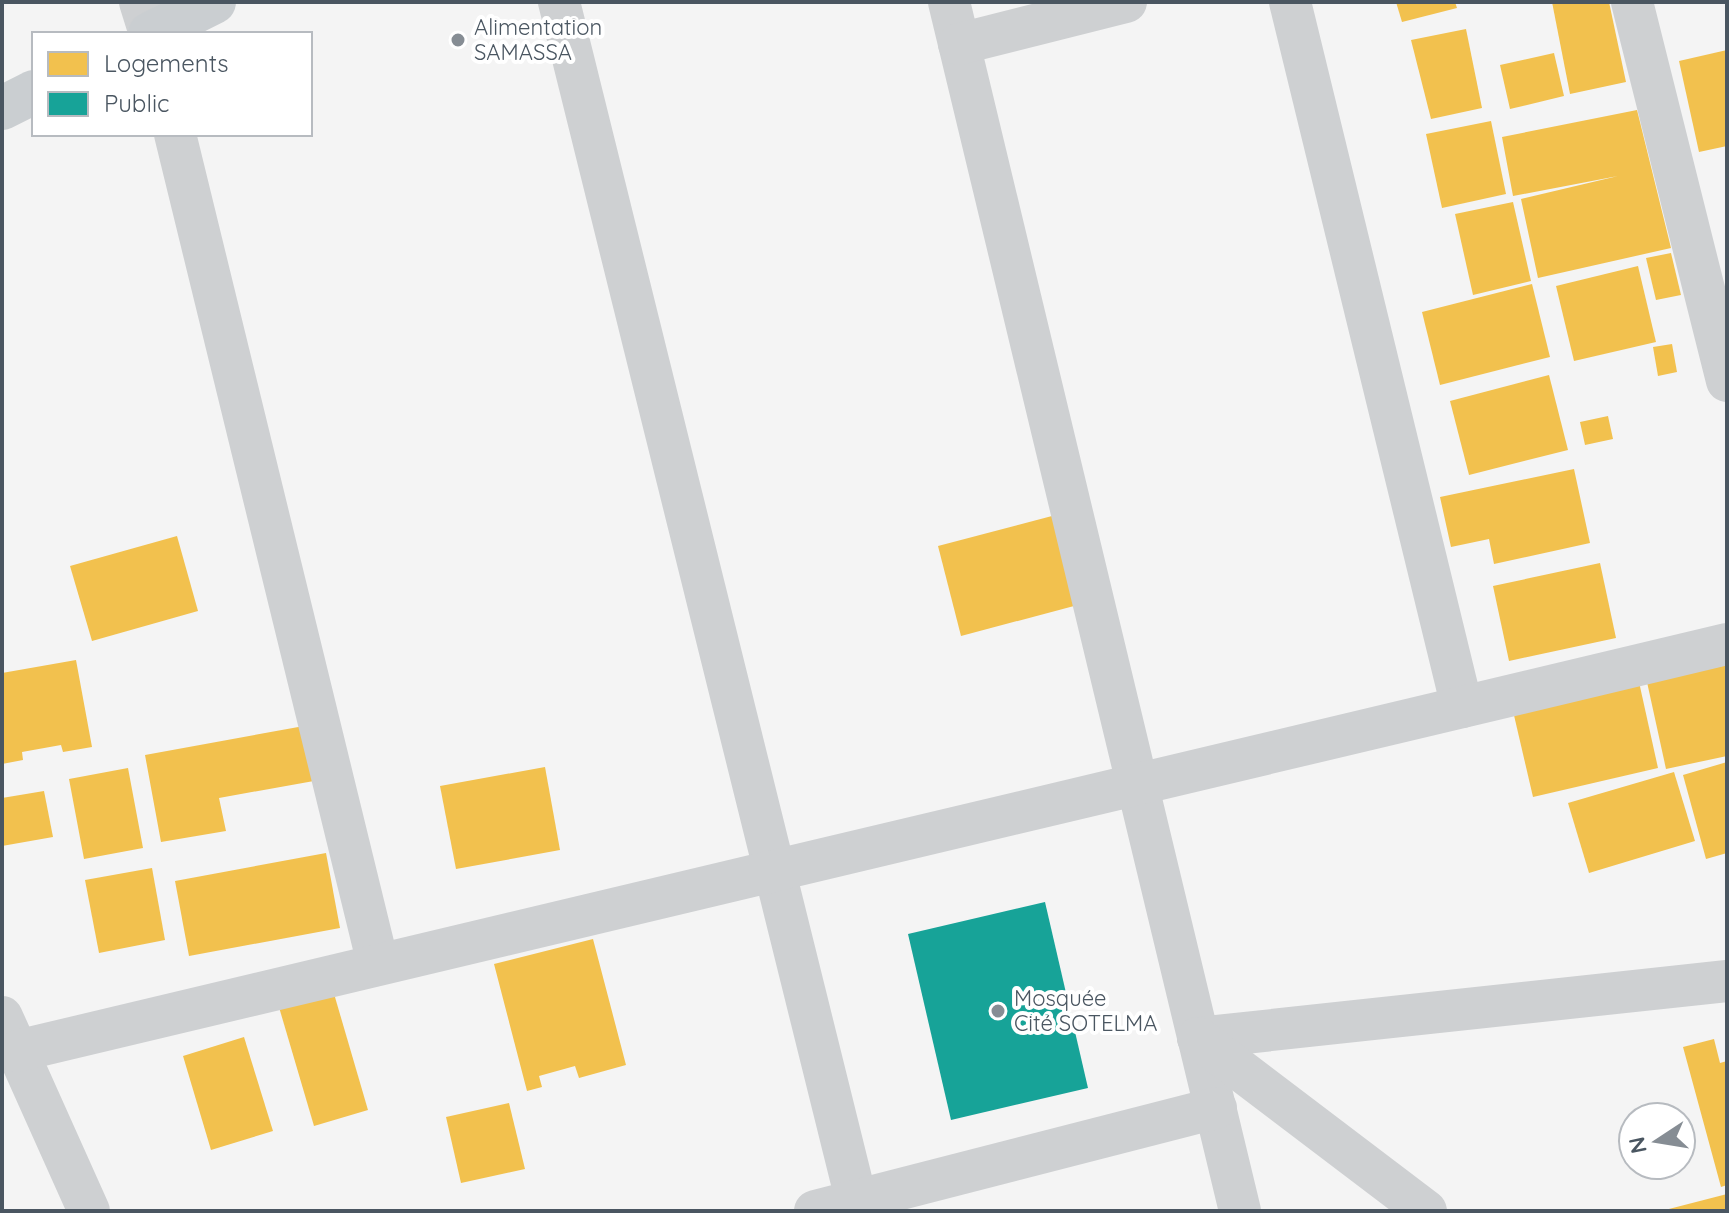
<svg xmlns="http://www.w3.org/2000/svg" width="1729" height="1213" font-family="Quicksand,sans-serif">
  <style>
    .homes { fill: #f2c14e }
    .public { fill: #17a398 }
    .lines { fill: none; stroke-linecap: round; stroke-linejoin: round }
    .minor { stroke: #ced0d2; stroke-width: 42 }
    .primary { stroke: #caced1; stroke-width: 44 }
    .poi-dot { fill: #868d94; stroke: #fff; stroke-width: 3 }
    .labels { text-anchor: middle; stroke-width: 8; stroke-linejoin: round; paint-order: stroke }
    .poi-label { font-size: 22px; fill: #4a5661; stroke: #fff; text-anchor: start }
  </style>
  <rect width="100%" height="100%" fill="#f4f4f4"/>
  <g class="homes">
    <polygon points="1396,2 1455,2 1457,8 1402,22"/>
    <polygon points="1552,2 1609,2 1626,82 1570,94"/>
    <polygon points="1466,29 1482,108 1431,119 1411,40"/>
    <polygon points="1727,50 1727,146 1699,152 1679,61"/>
    <polygon points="1554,53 1564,96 1510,109 1500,65"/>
    <polygon points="1637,110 1671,248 1538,278 1521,199 1618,176 1513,196 1502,137"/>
    <polygon points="1491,121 1506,194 1442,208 1426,134"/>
    <polygon points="1513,202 1531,281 1473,295 1455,214"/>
    <polygon points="1671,253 1681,295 1656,300 1646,258"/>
    <polygon points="1638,266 1656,342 1574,361 1556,286"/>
    <polygon points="1532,284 1550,357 1440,385 1422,312"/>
    <polygon points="1672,344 1677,372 1658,376 1653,347"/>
    <polygon points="1549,375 1568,450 1469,475 1450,401"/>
    <polygon points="1608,416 1613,439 1585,445 1580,422"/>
    <polygon points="1574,469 1590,543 1494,564 1489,539 1451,547 1440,497"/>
    <polygon points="1052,516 1074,606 961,636 938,546"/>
    <polygon points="177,536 198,611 92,641 70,566"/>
    <polygon points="1600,563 1616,638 1509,661 1493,586"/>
    <polygon points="76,660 92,747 63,752 61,745 22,752 23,760 2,764 2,673"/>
    <polygon points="1727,665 1727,756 1666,769 1647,682"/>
    <polygon points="1639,682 1658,768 1533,797 1513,711"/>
    <polygon points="315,724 325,779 219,798 226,831 161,842 145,755"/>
    <polygon points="1727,762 1727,853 1706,859 1683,775"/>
    <polygon points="545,767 560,850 456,869 440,786"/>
    <polygon points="128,768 143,848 84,859 69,779"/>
    <polygon points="1674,772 1695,841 1589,873 1568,803"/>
    <polygon points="44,791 53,837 2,846 2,798"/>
    <polygon points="326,853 340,928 189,956 175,881"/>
    <polygon points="152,868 165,940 99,953 85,880"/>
    <polygon points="593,939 626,1065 579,1078 575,1066 539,1076 542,1087 527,1091 494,964"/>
    <polygon points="330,980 368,1110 314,1126 276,997"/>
    <polygon points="244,1037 273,1131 211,1150 183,1056"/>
    <polygon points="1714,1039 1720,1063 1727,1061 1727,1185 1721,1187 1683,1047"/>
    <polygon points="509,1103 525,1169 461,1183 446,1117"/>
    <polygon points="1727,1194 1727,1211 1666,1211 1665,1210"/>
  </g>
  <polygon class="public" points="1045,902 1088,1088 951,1120 908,934"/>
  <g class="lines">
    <g class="minor">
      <polyline points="140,2 150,34"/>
      <polyline points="559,2 859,1211"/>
      <polyline points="949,2 1240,1211"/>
      <polyline points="1290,2 1462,707"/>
      <polyline points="1632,2 1727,381"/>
      <polyline points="959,44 1126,2"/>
      <polyline points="175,134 378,964"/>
      <polyline points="2,1017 89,1211"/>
      <polyline points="1198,1038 1727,981"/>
      <polyline points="1198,1038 1426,1211"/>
      <polyline points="17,1051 1727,644"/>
      <polyline points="815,1211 1216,1108"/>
    </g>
    <g class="primary">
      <polyline points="150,34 214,2"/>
      <polyline points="2,108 34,92"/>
    </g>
  </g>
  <g class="poi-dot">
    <circle cx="458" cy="40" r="8"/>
    <circle cx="998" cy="1011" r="8"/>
  </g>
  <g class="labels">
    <g class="poi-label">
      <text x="474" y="35">Alimentation<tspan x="474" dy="25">SAMASSA</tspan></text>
      <text x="1014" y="1006">Mosquée<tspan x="1014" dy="25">Cité SOTELMA</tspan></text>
    </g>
  </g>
  <rect width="1729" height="1213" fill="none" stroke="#4a5661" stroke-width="8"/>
  <rect x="32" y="32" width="280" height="104" fill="#ffffff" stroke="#b7bbc0" stroke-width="2"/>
  <rect x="48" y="52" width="40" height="24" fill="#f2c14e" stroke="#b7bbc0" stroke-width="2"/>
  <text x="104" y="72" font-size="24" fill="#4a5661">Logements</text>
  <rect x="48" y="92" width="40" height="24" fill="#17a398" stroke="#b7bbc0" stroke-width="2"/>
  <text x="104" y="112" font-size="24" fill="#4a5661">Public</text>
  <g transform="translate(1657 1141) rotate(258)"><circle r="38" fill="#ffffff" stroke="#b7bbc0" stroke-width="2"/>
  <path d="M0-6L14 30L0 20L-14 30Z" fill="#868d94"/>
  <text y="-12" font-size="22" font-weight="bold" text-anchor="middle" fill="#4a5661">N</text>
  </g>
</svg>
